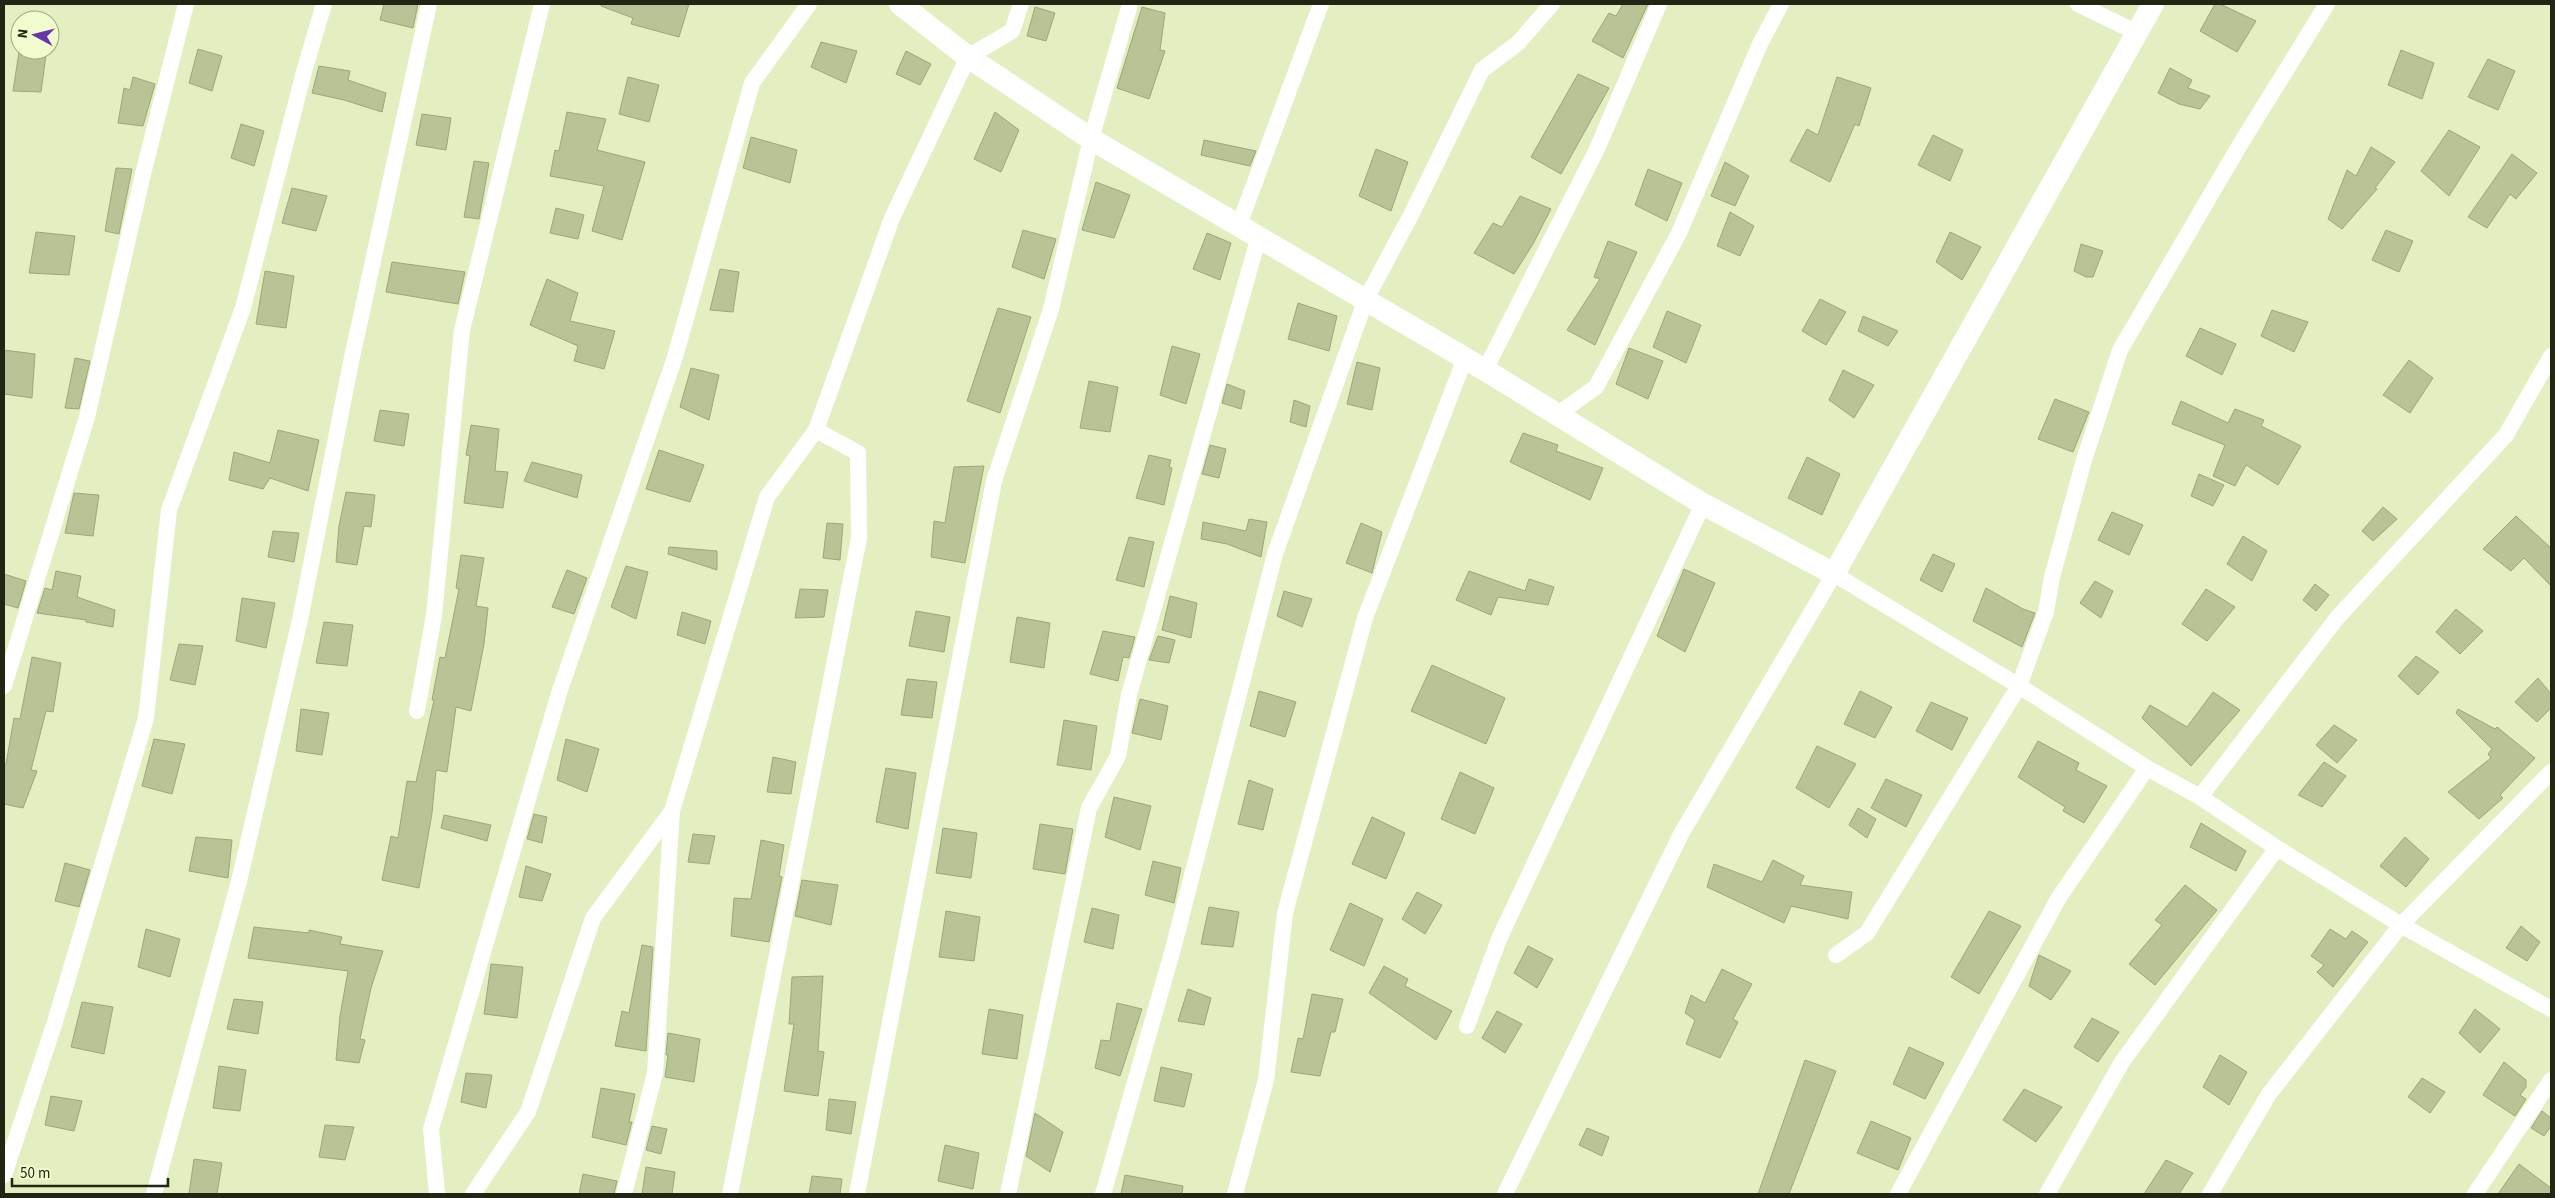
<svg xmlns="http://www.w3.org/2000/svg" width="2555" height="1198" font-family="'Source Sans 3',sans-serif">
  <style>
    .building { fill: #b8c396; stroke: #9ca67b }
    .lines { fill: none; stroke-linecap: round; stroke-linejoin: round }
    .street { stroke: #fff; stroke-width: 16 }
    .secondary { stroke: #fff; stroke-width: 22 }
  </style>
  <rect width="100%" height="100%" fill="#e3efc1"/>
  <g class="building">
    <polygon points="384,4 418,4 413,28 380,20"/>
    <polygon points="601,4 689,4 679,37 631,24 633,18 601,6"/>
    <polygon points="1623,4 1648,4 1623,58 1592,41 1609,13 1616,16"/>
    <polygon points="2215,4 2220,4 2256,21 2237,52 2200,31"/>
    <polygon points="1035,7 1055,13 1046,41 1027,36"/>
    <polygon points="1142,7 1165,13 1160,50 1165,51 1149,99 1117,88"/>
    <polygon points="821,42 857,51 846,83 811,67"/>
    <polygon points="198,49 222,56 212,91 189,83"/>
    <polygon points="2401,50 2434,63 2422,99 2388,85"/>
    <polygon points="906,51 931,64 920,85 896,74"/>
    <polygon points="19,52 46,55 41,92 13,91"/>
    <polygon points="2488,59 2515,71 2498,110 2468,97"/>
    <polygon points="319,66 350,71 348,80 386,93 382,112 344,100 312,93"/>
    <polygon points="2170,68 2192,80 2188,88 2210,96 2200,109 2179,104 2158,93"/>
    <polygon points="1578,74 1609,88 1561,174 1531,157"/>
    <polygon points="133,77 155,84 143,126 118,123 124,88 130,90"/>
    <polygon points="628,77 659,85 649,122 619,114"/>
    <polygon points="1837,77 1871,88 1859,126 1855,124 1830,182 1790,161 1807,129 1818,135"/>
    <polygon points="567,112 606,119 597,150 645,162 622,240 592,231 604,186 550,176 555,150 559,151"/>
    <polygon points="995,112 1019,130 1001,172 974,159"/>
    <polygon points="422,114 451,118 446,150 416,145"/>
    <polygon points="241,124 264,131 254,166 231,158"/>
    <polygon points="2449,130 2480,147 2449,196 2421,171"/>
    <polygon points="1933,135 1963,150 1950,181 1918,165"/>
    <polygon points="751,137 797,150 790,183 743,168"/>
    <polygon points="1204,140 1256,151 1250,166 1201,155"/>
    <polygon points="2371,147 2395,162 2375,188 2377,189 2342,229 2328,219 2347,170 2356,176"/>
    <polygon points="1376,149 1408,162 1391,211 1359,196"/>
    <polygon points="2512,154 2537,173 2516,199 2510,194 2487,228 2468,217"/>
    <polygon points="474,161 489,163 479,219 464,217"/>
    <polygon points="1725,162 1749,176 1735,206 1711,196"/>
    <polygon points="116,168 132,169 119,234 105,231"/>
    <polygon points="1648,169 1682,183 1667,221 1635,205"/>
    <polygon points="1096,182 1130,195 1114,238 1082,230"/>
    <polygon points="292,188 327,196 316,231 282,223"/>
    <polygon points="1520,196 1551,209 1533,244 1514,274 1474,253 1493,223 1502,227"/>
    <polygon points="556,208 584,215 578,239 550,233"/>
    <polygon points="1730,212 1754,226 1740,256 1717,246"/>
    <polygon points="1023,230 1056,239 1044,279 1012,267"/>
    <polygon points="2386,230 2413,241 2399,272 2372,260"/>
    <polygon points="36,232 75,236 69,275 29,273"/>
    <polygon points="1950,232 1981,247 1962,280 1936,262"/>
    <polygon points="1207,233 1231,243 1220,280 1193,269"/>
    <polygon points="1608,241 1637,252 1595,345 1567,330 1600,279 1594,277"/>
    <polygon points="2081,244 2103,251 2093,277 2086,277 2074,271"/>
    <polygon points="392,262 465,272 458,304 386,292"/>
    <polygon points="720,269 739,272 733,312 710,310"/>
    <polygon points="265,271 294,276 286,328 256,324"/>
    <polygon points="547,279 578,293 570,321 615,331 604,369 574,361 578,346 530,325"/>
    <polygon points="1820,299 1846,312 1826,345 1802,331"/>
    <polygon points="1298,303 1337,316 1329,351 1288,339"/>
    <polygon points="998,308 1031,317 1000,413 967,401"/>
    <polygon points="2272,310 2308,322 2294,352 2261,336"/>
    <polygon points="1667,311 1701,325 1686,363 1653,347"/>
    <polygon points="1863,316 1898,331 1888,346 1858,331"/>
    <polygon points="2200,328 2236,344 2222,375 2186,356"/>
    <polygon points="1172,346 1200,354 1186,404 1160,395"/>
    <polygon points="1629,348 1663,361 1648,399 1616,384"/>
    <polygon points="4,350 35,354 32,398 4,394"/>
    <polygon points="75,358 90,361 79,409 65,408"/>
    <polygon points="2409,360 2433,378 2410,413 2383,395"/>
    <polygon points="1357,362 1380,368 1372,410 1347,404"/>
    <polygon points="691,368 719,375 709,420 680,407"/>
    <polygon points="1843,370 1874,385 1854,418 1829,400"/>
    <polygon points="1089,381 1118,387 1110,432 1080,428"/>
    <polygon points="1227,384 1245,391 1241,409 1222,403"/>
    <polygon points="2055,399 2089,412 2073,452 2038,439"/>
    <polygon points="1294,400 1310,406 1306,427 1290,422"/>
    <polygon points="2181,401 2228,423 2235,409 2264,420 2261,426 2301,446 2278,485 2246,465 2235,486 2213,476 2225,445 2172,424"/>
    <polygon points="380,410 409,414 404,446 374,441"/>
    <polygon points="471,425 499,429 495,471 508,472 503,508 464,503 470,456 466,455"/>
    <polygon points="278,430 319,440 308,491 270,478 263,489 229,480 234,452 270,463"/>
    <polygon points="1523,433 1558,445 1556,451 1603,468 1590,500 1510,462"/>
    <polygon points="1210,445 1226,449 1219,478 1202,474"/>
    <polygon points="659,450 704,465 690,502 646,489"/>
    <polygon points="1149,455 1171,460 1169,467 1172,468 1164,505 1136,498"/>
    <polygon points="1807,457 1840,474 1822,515 1788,498"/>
    <polygon points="532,462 582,475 577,498 524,481"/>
    <polygon points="984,466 965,563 931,557 934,521 945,523 954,467"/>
    <polygon points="2199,474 2224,485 2213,506 2191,496"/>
    <polygon points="346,492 375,495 371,527 364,526 357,565 336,562 339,526"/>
    <polygon points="74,493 99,495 93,536 65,533"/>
    <polygon points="2383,507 2397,519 2373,541 2362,531"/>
    <polygon points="2112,512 2143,525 2129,555 2098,540"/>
    <polygon points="2516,516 2551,548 2551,586 2524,558 2511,571 2483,549"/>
    <polygon points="1249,519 1267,522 1261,557 1227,544 1201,539 1203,522 1246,531"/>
    <polygon points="827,523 843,524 840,560 823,558"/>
    <polygon points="1361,523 1382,532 1372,573 1346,563"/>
    <polygon points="273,531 299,533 294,562 268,557"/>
    <polygon points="2243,536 2267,551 2252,581 2227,564"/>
    <polygon points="1129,537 1154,542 1144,587 1116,580"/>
    <polygon points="669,547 717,551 717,570 668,554"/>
    <polygon points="1933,554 1955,564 1942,592 1920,580"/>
    <polygon points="461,555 484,558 476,606 488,608 484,644 471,711 456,707 447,772 436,770 432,813 419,888 382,880 391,836 398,838 407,781 416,782 434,700 432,700 440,657 445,658 459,589 456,588"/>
    <polygon points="626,566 648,572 636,619 611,607"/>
    <polygon points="1684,569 1715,583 1685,652 1657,636"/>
    <polygon points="567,570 587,578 574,614 552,607"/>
    <polygon points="56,571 81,576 77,597 115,610 113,627 86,622 86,620 37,613 45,588 52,590"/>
    <polygon points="1469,571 1525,591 1529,579 1554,587 1548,605 1498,597 1491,615 1456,600"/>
    <polygon points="4,574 26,581 18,608 4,604"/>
    <polygon points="2095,581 2113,591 2101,618 2080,603"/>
    <polygon points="2315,584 2329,595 2316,611 2303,600"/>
    <polygon points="1986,588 2023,609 2035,613 2022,647 1973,621"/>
    <polygon points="800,589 828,590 824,617 795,618"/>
    <polygon points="2206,589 2235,607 2207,641 2182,624"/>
    <polygon points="1284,591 1312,599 1302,627 1277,616"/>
    <polygon points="1170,596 1197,603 1191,638 1162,630"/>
    <polygon points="242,598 275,603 266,648 236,641"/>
    <polygon points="2456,609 2483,631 2460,654 2436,632"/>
    <polygon points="916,611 950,617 944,652 909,646"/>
    <polygon points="682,612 711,621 705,644 677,635"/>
    <polygon points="1017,617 1050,623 1044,668 1010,662"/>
    <polygon points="324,622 353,625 347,666 316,663"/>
    <polygon points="1103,631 1135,637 1129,658 1123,657 1118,681 1090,674"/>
    <polygon points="1158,636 1175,640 1169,663 1149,660"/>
    <polygon points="179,644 203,646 195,685 170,680"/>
    <polygon points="2416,656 2439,672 2418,695 2398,676"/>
    <polygon points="32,657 61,663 53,712 46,711 31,770 37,771 23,808 4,804 4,764 6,764 14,718 20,719"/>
    <polygon points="1432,665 1505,698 1486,744 1411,711"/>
    <polygon points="2538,678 2551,694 2551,708 2537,722 2515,702"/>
    <polygon points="907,679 937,682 932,718 901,715"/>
    <polygon points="1259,691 1296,702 1285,737 1250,726"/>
    <polygon points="1860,691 1892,707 1875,738 1844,724"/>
    <polygon points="2213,692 2240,710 2191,766 2142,718 2150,705 2187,727"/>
    <polygon points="1140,699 1168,706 1161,740 1132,733"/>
    <polygon points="1931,702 1968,718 1952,750 1916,731"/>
    <polygon points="301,709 329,713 322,755 296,751"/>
    <polygon points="2458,709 2495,729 2497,727 2535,758 2500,795 2503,798 2479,819 2448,792 2491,758 2488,754 2492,749 2456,713"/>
    <polygon points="1064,720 1097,726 1091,770 1057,765"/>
    <polygon points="2334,725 2357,740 2337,763 2316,745"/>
    <polygon points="154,739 185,744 172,794 142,786"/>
    <polygon points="566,739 599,749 587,792 557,780"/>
    <polygon points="2038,741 2079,763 2076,770 2107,786 2084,823 2063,811 2065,807 2018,777"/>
    <polygon points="1817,746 1856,764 1829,808 1796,788"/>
    <polygon points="773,757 796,762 791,794 767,792"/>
    <polygon points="2324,762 2346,776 2322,807 2298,795"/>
    <polygon points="886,768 916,773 908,829 876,822"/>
    <polygon points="1460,772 1494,788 1475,834 1441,819"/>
    <polygon points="1886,779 1922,795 1906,827 1871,808"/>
    <polygon points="1249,780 1273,789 1263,830 1238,824"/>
    <polygon points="1114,797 1151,806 1140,850 1105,837"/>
    <polygon points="1858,808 1876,819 1867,838 1849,825"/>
    <polygon points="534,814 547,817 542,843 527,839"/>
    <polygon points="444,815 491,825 487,841 441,828"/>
    <polygon points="1372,817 1405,833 1386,879 1352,864"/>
    <polygon points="2201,823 2246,851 2236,871 2190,847"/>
    <polygon points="1040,824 1073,829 1065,874 1033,869"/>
    <polygon points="943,828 977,833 971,878 936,873"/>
    <polygon points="693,834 715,836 709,864 688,862"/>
    <polygon points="196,837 232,840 228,878 189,871"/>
    <polygon points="2405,837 2429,859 2406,887 2380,866"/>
    <polygon points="761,840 784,845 779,876 782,877 769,942 731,936 734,898 751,899"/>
    <polygon points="1773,860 1804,876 1800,885 1852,892 1848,919 1791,906 1784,923 1707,887 1714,864 1762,882"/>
    <polygon points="1153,861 1181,868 1174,903 1145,895"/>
    <polygon points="65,863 90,870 79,907 55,901"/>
    <polygon points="526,866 551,874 542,901 519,897"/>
    <polygon points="802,880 838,885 831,925 795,916"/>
    <polygon points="2185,885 2217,910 2155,985 2129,964 2162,925 2155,920"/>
    <polygon points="1417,892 1442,905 1425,934 1402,919"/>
    <polygon points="1350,903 1383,919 1364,966 1330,950"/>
    <polygon points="1209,907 1239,912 1233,947 1201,944"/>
    <polygon points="1092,908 1119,915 1113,949 1084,942"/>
    <polygon points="946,911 980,917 974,961 939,957"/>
    <polygon points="1989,911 2021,926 1979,994 1951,977"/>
    <polygon points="2521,926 2540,942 2527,961 2506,948"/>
    <polygon points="254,927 309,933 309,930 342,937 340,944 383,951 371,988 360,1039 365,1040 359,1063 336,1060 340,1016 348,971 248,958"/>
    <polygon points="146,929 180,939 170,977 138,967"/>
    <polygon points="2330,929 2346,939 2352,931 2368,942 2333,987 2317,972 2324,965 2311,956"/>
    <polygon points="642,945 653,947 646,1051 615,1046 622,1011 629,1013"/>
    <polygon points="1528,946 1553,959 1537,988 1514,973"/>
    <polygon points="2039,955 2071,971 2051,1000 2029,986"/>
    <polygon points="491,964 523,967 517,1018 484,1014"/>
    <polygon points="1384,966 1408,979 1405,986 1452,1011 1436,1040 1369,993"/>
    <polygon points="1722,969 1752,984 1733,1019 1738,1022 1720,1058 1686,1044 1695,1020 1685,1013 1691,995 1705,1003"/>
    <polygon points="823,976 818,1051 824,1052 818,1096 784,1091 794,1024 789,1024 792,977"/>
    <polygon points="1188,989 1211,998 1204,1025 1178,1021"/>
    <polygon points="1312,994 1343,999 1335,1032 1331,1032 1320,1076 1291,1072 1298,1038 1303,1039"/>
    <polygon points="234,999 263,1002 258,1034 227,1029"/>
    <polygon points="82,1002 113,1007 104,1054 71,1047"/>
    <polygon points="1117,1003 1142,1009 1120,1076 1095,1068 1101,1040 1110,1041"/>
    <polygon points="989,1009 1023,1015 1017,1059 982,1054"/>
    <polygon points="2475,1009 2500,1029 2480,1053 2459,1033"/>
    <polygon points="1497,1011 1522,1024 1505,1053 1482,1038"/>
    <polygon points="2092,1018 2119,1032 2098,1062 2074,1047"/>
    <polygon points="668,1033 700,1039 694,1082 665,1077 668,1055 666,1055"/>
    <polygon points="1909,1047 1944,1063 1925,1099 1893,1084"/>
    <polygon points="2220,1055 2247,1072 2229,1105 2203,1087"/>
    <polygon points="1805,1060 1836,1071 1789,1194 1758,1194"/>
    <polygon points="2504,1062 2526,1080 2526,1087 2520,1095 2526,1099 2515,1116 2483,1095"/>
    <polygon points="219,1066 246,1070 240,1111 213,1108"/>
    <polygon points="1161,1067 1192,1074 1184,1107 1154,1101"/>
    <polygon points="466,1073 492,1075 486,1108 461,1102"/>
    <polygon points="2422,1078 2445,1092 2430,1113 2408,1097"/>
    <polygon points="601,1088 635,1094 629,1122 632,1122 626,1145 592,1137"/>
    <polygon points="2024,1089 2062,1107 2036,1142 2003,1120"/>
    <polygon points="51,1096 82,1101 74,1131 45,1125"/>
    <polygon points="829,1099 856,1102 851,1134 826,1130"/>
    <polygon points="2542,1111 2551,1118 2551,1126 2544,1136 2531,1128"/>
    <polygon points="1035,1113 1063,1132 1050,1172 1026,1156"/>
    <polygon points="1871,1121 1911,1138 1898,1170 1857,1153"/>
    <polygon points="325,1125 354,1127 345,1160 319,1157"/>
    <polygon points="652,1126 667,1129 661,1154 646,1150"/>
    <polygon points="1587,1128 1609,1137 1602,1156 1579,1145"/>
    <polygon points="945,1145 979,1153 973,1189 938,1181"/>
    <polygon points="194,1159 222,1163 217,1194 189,1194"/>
    <polygon points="2166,1160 2193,1173 2179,1194 2144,1194"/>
    <polygon points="2519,1164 2551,1188 2551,1194 2498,1194"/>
    <polygon points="646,1167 675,1172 672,1194 642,1194"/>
    <polygon points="583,1174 617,1181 614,1194 579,1194"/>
    <polygon points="1125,1175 1183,1186 1182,1194 1121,1194"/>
    <polygon points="812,1176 842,1179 840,1194 809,1194"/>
  </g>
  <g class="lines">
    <g class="street">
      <polyline points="2078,4 2138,33"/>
      <polyline points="1239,225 1321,4"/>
      <polyline points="1485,370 1597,149 1659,4"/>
      <polyline points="1558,414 1596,387 1679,233 1760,44 1781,4"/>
      <polyline points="4,686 87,417 143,174 186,4"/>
      <polyline points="417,711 434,615 462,330 542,4"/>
      <polyline points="2200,797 2337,618 2506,435 2551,356"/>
      <polyline points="1836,955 1867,933 2019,686 2046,612 2052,577 2084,460 2120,350 2238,148 2327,4"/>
      <polyline points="1467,1026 1499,939 1703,504"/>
      <polyline points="4,1175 54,1025 146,718 169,510 243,308 305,68 324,4"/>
      <polyline points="154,1194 239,881 300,620 351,362 429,4"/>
      <polyline points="437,1194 431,1129 560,690 675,357 752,83 809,4"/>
      <polyline points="473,1194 528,1112 593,918 672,811 767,497 816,430 892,218 968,57 1012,31 1021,4"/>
      <polyline points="624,1194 655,1073 672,811"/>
      <polyline points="730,1194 859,538 858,453 816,430"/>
      <polyline points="857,1194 994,481 1051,309 1091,139 1130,4"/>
      <polyline points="1008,1194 1089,808 1118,756 1129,695 1259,236"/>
      <polyline points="1103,1194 1173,949 1275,554 1366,299 1412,213 1482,70 1518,43 1552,4"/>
      <polyline points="1235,1194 1266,1080 1285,913 1365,618 1465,358"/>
      <polyline points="1505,1194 1681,834 1834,574 2019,686 2147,768 2200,797 2277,848 2401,925 2551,1009"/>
      <polyline points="1898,1194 2058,899 2147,768"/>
      <polyline points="2047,1194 2122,1062 2277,848"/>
      <polyline points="2210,1194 2269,1094 2401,925 2551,772"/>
      <polyline points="2475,1194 2551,1080"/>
    </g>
    <polyline class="secondary" points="900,4 968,57 1091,139 1485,370 1703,504 1834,574 2153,4"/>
  </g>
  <rect width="2555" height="1198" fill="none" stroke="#212514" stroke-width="10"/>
  <g transform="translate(35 35) rotate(277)"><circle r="24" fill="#f1fcce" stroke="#9ea684"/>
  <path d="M0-4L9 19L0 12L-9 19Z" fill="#6935ac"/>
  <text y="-8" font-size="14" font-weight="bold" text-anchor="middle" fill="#212514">N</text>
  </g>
  <path d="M12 1178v8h156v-8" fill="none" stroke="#212514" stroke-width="2.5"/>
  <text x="20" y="1178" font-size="15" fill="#212514" stroke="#f1fcce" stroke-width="4" paint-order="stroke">50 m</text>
</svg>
